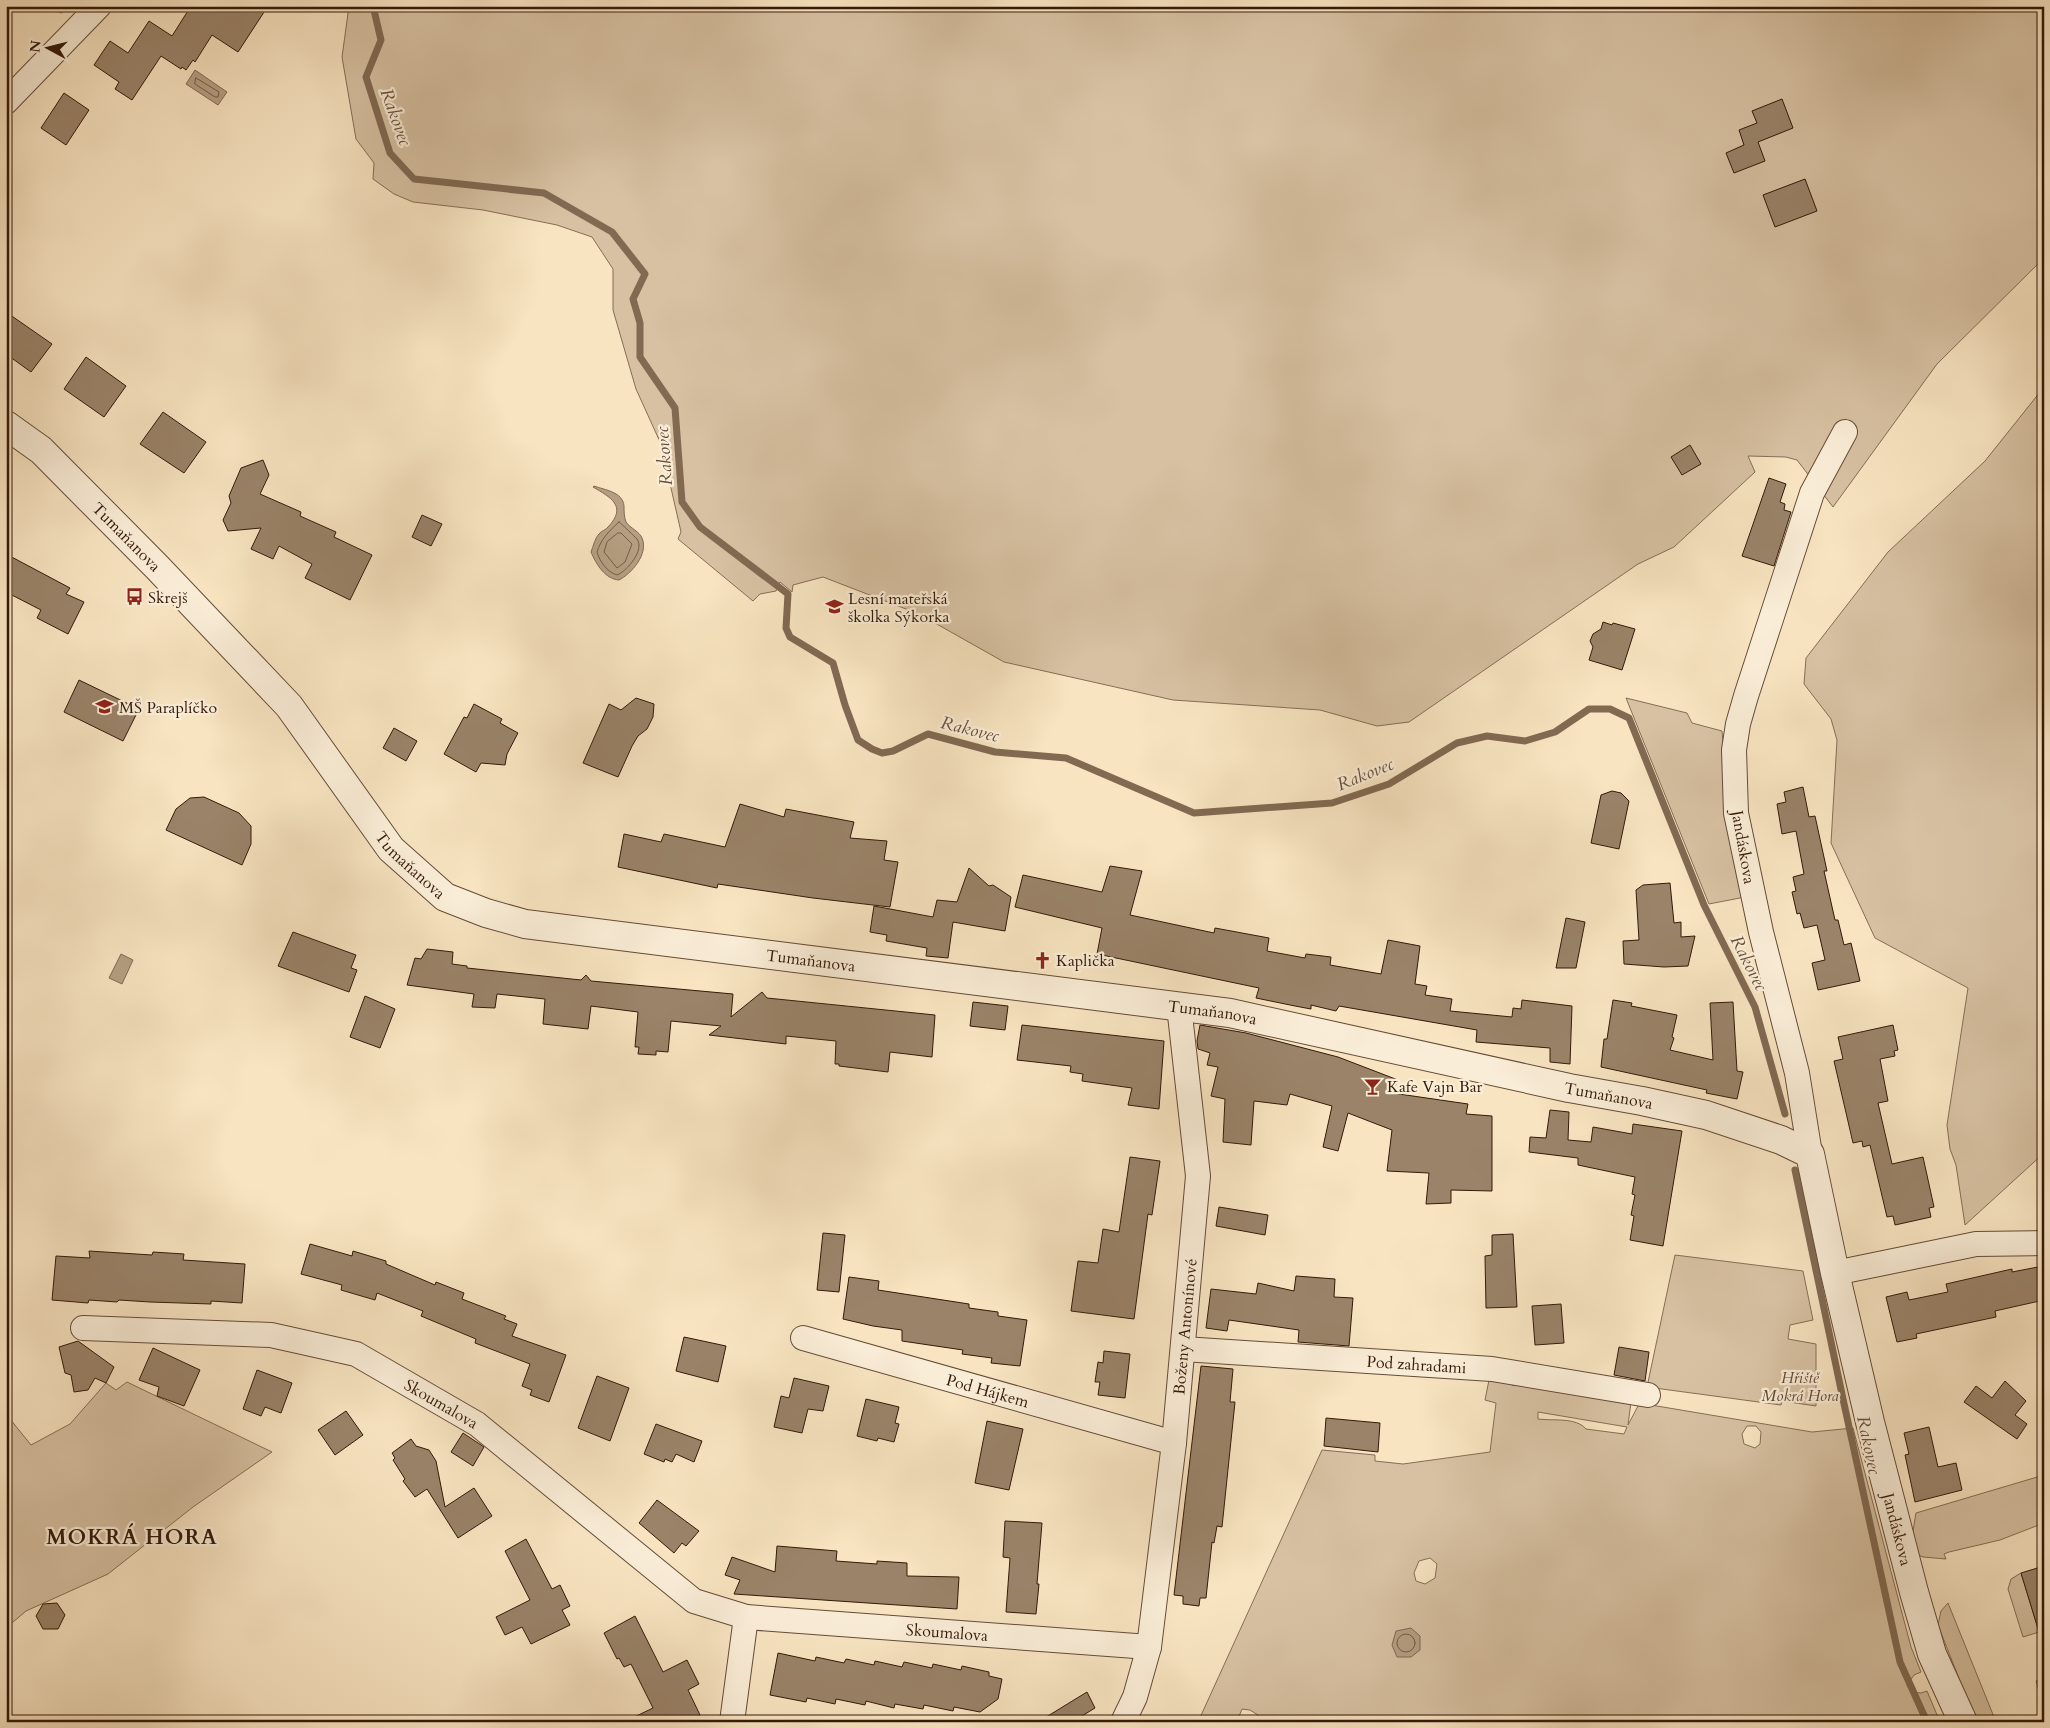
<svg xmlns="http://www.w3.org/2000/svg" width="2050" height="1728" font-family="Cardo,serif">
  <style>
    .green { fill: #d7c1a2; stroke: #866d56; fill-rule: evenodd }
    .water { fill: #b59f82; stroke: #816952 }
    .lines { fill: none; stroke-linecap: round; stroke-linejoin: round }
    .shore { stroke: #745c46; stroke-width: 1 }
    .stream { stroke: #816952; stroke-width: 7 }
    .building { fill: #9a8369; stroke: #341909 }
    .minor-casing { stroke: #654c37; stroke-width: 26 }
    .tertiary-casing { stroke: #654c37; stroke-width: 30 }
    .minor { stroke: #faedd7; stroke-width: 24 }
    .tertiary { stroke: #faedd7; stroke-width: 28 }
    .labels { text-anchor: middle; stroke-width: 4.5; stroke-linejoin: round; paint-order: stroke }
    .street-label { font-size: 16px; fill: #341909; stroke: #faedd7 }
    .poi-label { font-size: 16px; fill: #341909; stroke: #faedd7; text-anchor: start }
    .park-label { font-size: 16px; font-style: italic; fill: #654b37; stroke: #faedd7 }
    .water-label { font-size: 18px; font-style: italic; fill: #684f39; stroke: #faedd7 }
    .district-label { font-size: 21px; font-weight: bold; letter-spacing: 1px; fill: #341909; stroke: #faedd7 }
  </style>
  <rect width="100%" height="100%" fill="#f8e4c1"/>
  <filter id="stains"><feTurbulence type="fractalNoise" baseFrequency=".004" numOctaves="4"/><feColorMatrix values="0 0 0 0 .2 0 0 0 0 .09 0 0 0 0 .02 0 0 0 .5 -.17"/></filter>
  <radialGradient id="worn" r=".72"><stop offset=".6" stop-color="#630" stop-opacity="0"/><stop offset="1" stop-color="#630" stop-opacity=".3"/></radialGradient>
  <g class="green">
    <polygon points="38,6 66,6 62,13"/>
    <polygon points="349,6 2044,6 2044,258 1937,364 1833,507 1797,460 1786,457 1748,456 1755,472 1674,547 1638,564 1409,722 1377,726 1320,710 1173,700 1004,662 919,614 823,577 793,585 792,592 780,582 776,591 760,594 753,601 678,539 681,532 661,444 636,389 613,310 613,269 592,237 557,225 483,210 413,202 394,194 373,179 374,163 356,139 342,57"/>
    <polygon points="2044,387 2044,1153 1965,1225 1956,1165 1950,1149 1947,1125 1968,988 1875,938 1831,843 1837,740 1831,719 1804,684 1806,658 1888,552 1985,461"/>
    <polygon points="1626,698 1687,713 1692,723 1722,731 1731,830 1745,897 1709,904"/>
    <polygon points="1675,1255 1803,1271 1813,1320 1790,1325 1788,1339 1816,1344 1816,1406 1782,1401 1781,1405 1647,1387"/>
    <path d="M1489 1380 1509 1383 1514 1386 1515 1382 1631 1402 1628 1425 1638 1406 1645 1404 1812 1432 1853 1428 1911 1647 1921 1672 1914 1675 1907 1685 1911 1692 1921 1693 1927 1691 1940 1722H1255L1258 1715 1250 1710 1242 1709 1238 1719 1241 1722H1198L1322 1450 1375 1455V1461L1403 1464 1490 1452 1496 1403 1485 1400ZM1538 1412 1627 1427 1624 1434 1586 1429C1576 1417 1553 1421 1538 1419ZM1747 1426H1756L1761 1432 1760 1444 1755 1448 1744 1444 1742 1434ZM1430 1558 1437 1564 1435 1578 1425 1584 1416 1581 1414 1573 1419 1561Z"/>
    <polygon points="127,1382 272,1452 193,1507 108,1574 26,1611 6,1628 6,1414 31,1445 70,1424 106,1383 116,1390"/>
    <polygon points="2044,1475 2044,1523 2000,1540 1949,1552 1944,1554 1946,1559 1923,1557 1916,1554 1912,1537 1916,1513"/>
    <polygon points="2021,1573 2039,1632 2023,1637 2008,1589 2011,1579"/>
    <polygon points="1948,1603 1996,1722 1976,1722 1938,1625 1941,1611"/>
    <polygon points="2044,1678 2044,1708 2036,1681"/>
  </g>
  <g class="water">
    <polygon points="195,70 227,92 218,105 186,84"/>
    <path d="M594 486C605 490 623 492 624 506 624 511 624 517 626 522 630 528 640 532 642 538 649 554 631 574 619 580 605 579 596 564 591 552 593 547 595 538 599 534 601 531 606 530 608 527 628 506 610 497 593 487Z"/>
    <polygon points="121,954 133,960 122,984 109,978"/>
    <polygon points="1411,1628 1420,1636 1420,1650 1411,1657 1397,1657 1392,1645 1396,1631"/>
  </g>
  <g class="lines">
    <g class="shore">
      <polygon points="196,78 219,92 218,97 215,97 195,84"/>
      <path d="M619 522C622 524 635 537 637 539 645 550 627 571 617 575 607 572 600 562 597 552 601 539 609 531 619 522Z"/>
      <polygon points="618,533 621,533 632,544 625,562 617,568 604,552 607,542"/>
      <circle cx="1406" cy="1643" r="9"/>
    </g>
    <g class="stream">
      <polyline points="373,6 381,40 366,77 390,153 414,179 544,193 612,232 645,274 633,299 640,323 640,357 675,408 682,502 700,527 788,594 786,628 790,637 833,663 845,705 858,740 872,749 882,753 893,751 928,734 995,752 1066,758 1194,813 1332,803 1389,784 1457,743 1487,736 1525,741 1555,732 1589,709 1610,709 1629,718 1704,905 1755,1007 1785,1114"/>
      <polyline points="1795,1170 1843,1399 1900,1662 1927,1722"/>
    </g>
  </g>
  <g class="building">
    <polygon points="191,6 268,6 238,52 212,35 195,62 193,60 186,70 182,67 181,69 161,56 132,100 115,89 119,82 94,65 110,41 128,53 149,21 172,36"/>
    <polygon points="64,93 89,110 66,145 41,128"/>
    <polygon points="1782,99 1793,128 1758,142 1765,161 1734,173 1726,153 1744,145 1739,130 1757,123 1752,111"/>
    <polygon points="1805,179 1817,211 1775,227 1763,195"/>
    <polygon points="6,312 52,344 31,372 6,354"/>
    <polygon points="86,357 126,386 104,417 64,389"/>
    <polygon points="163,412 206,442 184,473 140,444"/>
    <polygon points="1690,445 1701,464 1682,475 1671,457"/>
    <polygon points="263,460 269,475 260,494 301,512 300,516 336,532 334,537 372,555 350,600 305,578 312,564 279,546 273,559 251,549 261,528 228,531 223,520 231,503 229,496 241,468"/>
    <polygon points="1769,478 1786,484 1780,502 1785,504 1784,510 1791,512 1774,566 1742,556"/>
    <polygon points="422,515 442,524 431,546 412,537"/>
    <polygon points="6,554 70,588 66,594 84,602 68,634 37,618 41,610 6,592"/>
    <polygon points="1603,622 1612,625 1613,623 1635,629 1622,670 1589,660 1593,647 1590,641 1593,634 1601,629"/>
    <polygon points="79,680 139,709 123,741 64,712"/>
    <polygon points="636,698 654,704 653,717 647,729 638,736 632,746 618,777 583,763 609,704 621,710"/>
    <polygon points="474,704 502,719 500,723 518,733 507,754 505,765 481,763 476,772 444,754 464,717 467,718"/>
    <polygon points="394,728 417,741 406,761 383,748"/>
    <polygon points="1803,787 1809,817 1815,816 1827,871 1824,871 1835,920 1838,920 1844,945 1851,943 1860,981 1818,990 1812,963 1825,960 1817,925 1804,928 1800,913 1797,914 1792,892 1796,891 1793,877 1804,874 1796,831 1782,834 1777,804 1786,802 1784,792"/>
    <polygon points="1612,791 1621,793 1629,801 1619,849 1591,843 1601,795"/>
    <polygon points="204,797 239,813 251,826 251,844 242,865 166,830 176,809 190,798"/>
    <polygon points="740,804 784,817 786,809 854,822 850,838 887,841 884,860 898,862 890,907 813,898 718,884 717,888 618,867 624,834 661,842 664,834 725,847"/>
    <polygon points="1110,866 1142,871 1130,915 1214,933 1215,928 1269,938 1267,951 1305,958 1306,954 1331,957 1330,965 1381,974 1388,940 1420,946 1415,984 1427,986 1425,995 1452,999 1450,1011 1512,1017 1513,1008 1521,1009 1522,1000 1572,1006 1570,1064 1550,1062 1550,1048 1476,1042 1477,1030 1339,1006 1336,1011 1311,1005 1311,1009 1295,1006 1256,998 1259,988 1097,954 1102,928 1015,907 1023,875 1102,892"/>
    <polygon points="969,868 989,886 993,885 1011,897 1005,931 953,922 948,958 926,956 927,948 886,941 887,935 870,932 874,906 933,917 937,900 957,902"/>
    <polygon points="1670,883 1674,923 1681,922 1681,937 1695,936 1688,966 1664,967 1624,964 1623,941 1639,940 1636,890 1643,885"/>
    <polygon points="1566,918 1585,922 1576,968 1556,968"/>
    <polygon points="293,932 356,955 351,968 357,970 349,992 278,966"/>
    <polygon points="427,949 453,952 452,964 467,966 467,968 581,980 586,975 591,981 733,994 731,1017 762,992 767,998 935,1015 932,1057 890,1052 888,1072 839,1066 839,1064 835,1064 836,1041 786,1036 786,1044 709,1035 721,1026 671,1021 668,1052 656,1051 656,1055 638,1054 639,1047 635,1047 638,1012 591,1006 588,1029 543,1024 545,999 497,994 495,1008 472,1007 474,994 407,985 415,958 421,959"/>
    <polygon points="365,996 395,1009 380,1048 350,1037"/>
    <polygon points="1613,1000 1632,1003 1631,1006 1677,1015 1672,1037 1674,1038 1670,1050 1713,1060 1710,1003 1733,1002 1737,1071 1743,1072 1737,1099 1706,1093 1707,1090 1601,1067 1604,1039 1607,1039"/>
    <polygon points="973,1002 1008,1006 1005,1030 970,1026"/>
    <polygon points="1022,1025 1164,1041 1159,1109 1128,1105 1132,1088 1082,1081 1083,1074 1070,1072 1071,1066 1017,1060"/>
    <polygon points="1200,1025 1246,1033 1338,1057 1398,1080 1392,1093 1468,1104 1466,1114 1492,1116 1492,1191 1451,1190 1451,1203 1426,1204 1429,1173 1387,1171 1392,1130 1348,1113 1338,1151 1323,1147 1332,1106 1290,1094 1287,1105 1254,1101 1251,1145 1223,1142 1225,1099 1211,1096 1218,1067 1207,1065 1210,1053 1198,1049 1197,1041"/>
    <polygon points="1893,1025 1898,1050 1894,1051 1895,1056 1880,1059 1888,1101 1878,1103 1892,1164 1923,1157 1934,1207 1929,1208 1931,1217 1895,1225 1893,1216 1887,1217 1870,1145 1863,1147 1862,1141 1853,1143 1834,1061 1843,1059 1838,1037"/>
    <polygon points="1550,1110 1569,1112 1568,1140 1591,1142 1593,1127 1632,1134 1633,1124 1682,1131 1663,1246 1630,1240 1634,1216 1631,1215 1635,1195 1632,1194 1635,1177 1578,1165 1578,1158 1529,1152 1530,1137 1546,1138"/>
    <polygon points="1130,1157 1160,1161 1152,1215 1148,1214 1134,1319 1071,1311 1078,1261 1098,1263 1103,1229 1119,1232"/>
    <polygon points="1219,1207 1268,1215 1265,1235 1216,1226"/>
    <polygon points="823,1233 845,1235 839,1292 817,1290"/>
    <polygon points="1513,1234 1517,1307 1486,1308 1485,1256 1492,1255 1492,1235"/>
    <polygon points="310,1244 352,1256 353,1251 386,1261 386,1264 435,1285 436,1282 464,1293 462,1299 506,1316 504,1319 517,1324 512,1336 566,1355 549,1402 530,1395 532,1390 522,1386 530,1364 475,1343 476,1339 421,1316 423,1311 377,1293 375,1300 341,1290 342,1285 301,1274"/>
    <polygon points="89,1251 152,1255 153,1252 184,1254 183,1260 245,1264 242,1303 211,1301 211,1304 150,1302 119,1300 117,1302 89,1300 88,1303 52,1300 56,1256 90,1258"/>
    <polygon points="2038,1267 2044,1290 2044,1300 1995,1311 1996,1317 1916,1334 1917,1338 1897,1342 1886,1297 1907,1292 1909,1300 1948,1292 1946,1284 2012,1269 2012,1272"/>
    <polygon points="1296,1276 1335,1279 1334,1297 1353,1298 1349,1346 1298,1342 1299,1330 1229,1320 1227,1331 1206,1328 1211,1289 1256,1294 1258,1283 1294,1291"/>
    <polygon points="849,1277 879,1281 878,1290 969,1304 969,1308 998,1312 998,1316 1027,1320 1020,1366 991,1363 992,1358 962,1354 963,1350 902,1341 902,1330 873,1326 843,1319"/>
    <polygon points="1561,1304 1564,1343 1535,1345 1532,1306"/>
    <polygon points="684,1337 726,1346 718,1382 676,1371"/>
    <polygon points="78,1341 114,1367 106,1383 95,1378 88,1390 74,1392 71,1375 65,1373 59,1347"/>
    <polygon points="1619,1347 1649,1352 1645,1381 1614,1375"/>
    <polygon points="153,1348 200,1370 184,1406 157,1396 159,1387 139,1380"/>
    <polygon points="1104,1351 1130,1354 1125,1398 1098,1395 1100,1382 1095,1382 1098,1362 1103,1363"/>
    <polygon points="1201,1366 1233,1369 1230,1402 1235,1402 1222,1527 1217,1526 1214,1543 1212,1542 1206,1598 1200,1598 1199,1606 1183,1604 1183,1596 1174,1595"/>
    <polygon points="257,1370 292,1383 281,1413 265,1407 261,1416 243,1409"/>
    <polygon points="597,1376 629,1388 610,1441 578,1428"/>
    <polygon points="794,1378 829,1386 823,1411 808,1409 802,1433 774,1427 781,1396 789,1398"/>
    <polygon points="2005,1381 2026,1401 2015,1415 2027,1424 2017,1439 1964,1402 1976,1386 1992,1398"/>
    <polygon points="866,1399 899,1407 895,1423 899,1424 894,1442 878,1438 877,1441 857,1436"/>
    <polygon points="346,1411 363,1435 335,1455 318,1430"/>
    <polygon points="1326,1418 1380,1423 1378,1452 1324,1446"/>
    <polygon points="987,1421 1023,1429 1009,1490 975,1483"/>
    <polygon points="656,1424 702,1441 694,1462 676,1454 672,1462 665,1459 664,1462 644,1454"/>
    <polygon points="1929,1427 1938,1467 1956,1463 1962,1490 1915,1502 1905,1455 1909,1454 1904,1433"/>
    <polygon points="463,1433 484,1447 473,1466 451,1452"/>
    <polygon points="411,1439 416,1446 429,1450 436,1461 445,1507 474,1488 492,1516 458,1538 427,1489 415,1497 403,1481 405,1479 393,1460 395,1458 392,1453"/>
    <polygon points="657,1500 699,1531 686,1546 682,1543 674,1553 639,1523"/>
    <polygon points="1005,1521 1042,1523 1037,1584 1039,1584 1036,1614 1006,1612 1010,1558 1003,1557"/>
    <polygon points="526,1539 552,1589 560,1585 570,1606 562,1610 570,1625 531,1644 522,1627 505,1635 496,1617 530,1600 505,1551"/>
    <polygon points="777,1546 837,1551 836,1561 877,1564 877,1561 907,1563 907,1576 959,1577 957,1609 734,1594 740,1580 725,1575 732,1557 775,1572"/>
    <polygon points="2044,1566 2044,1632 2039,1632 2021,1573"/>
    <polygon points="57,1603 65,1615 58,1629 43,1629 36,1616 43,1604"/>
    <polygon points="635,1616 663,1672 687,1660 699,1684 688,1690 700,1715 687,1722 624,1722 653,1708 631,1664 624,1667 619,1658 617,1659 604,1633"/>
    <polygon points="778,1653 815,1661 816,1657 844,1663 846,1659 874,1665 875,1661 902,1667 904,1662 932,1668 933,1664 961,1670 962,1666 989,1672 989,1676 1002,1679 998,1699 980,1712 954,1707 953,1711 924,1705 923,1709 895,1704 894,1708 866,1701 865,1705 836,1699 835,1704 807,1698 806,1702 770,1695"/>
    <polygon points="1087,1692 1095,1708 1072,1722 1038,1722"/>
  </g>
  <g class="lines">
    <defs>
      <g id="minor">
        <polyline points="6,102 99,6"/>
        <polyline points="1810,1154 1797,1073 1761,932 1736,813 1734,750 1738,724 1746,696 1812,493 1845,432"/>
        <polyline points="1835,1273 1976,1244 2044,1243"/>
        <path id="s1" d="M83 1328 271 1335 356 1354 477 1424 694 1601 746 1617 1149 1647"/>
        <path id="s2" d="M803 1338 1174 1443"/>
        <path id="s3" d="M1183 1349 1492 1369 1648 1395"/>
        <polyline points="732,1722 746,1617"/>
        <path id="s4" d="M1123 1722 1135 1697 1149 1647 1174 1443 1198 1176 1179 1006"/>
      </g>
      <g id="tertiary">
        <path id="s5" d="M6 425 41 450 157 567 289 706 391 849 445 897 486 913 525 924 1230 1013 1569 1088 1642 1101 1706 1115 1781 1140 1810 1154 1835 1273 1870 1422 1914 1592 1932 1654 1963 1722"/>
      </g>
    </defs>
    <use href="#minor" class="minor-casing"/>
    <use href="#tertiary" class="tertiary-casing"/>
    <use href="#minor" class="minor"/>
    <use href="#tertiary" class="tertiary"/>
  </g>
  <defs>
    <symbol id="bus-bare" viewBox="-9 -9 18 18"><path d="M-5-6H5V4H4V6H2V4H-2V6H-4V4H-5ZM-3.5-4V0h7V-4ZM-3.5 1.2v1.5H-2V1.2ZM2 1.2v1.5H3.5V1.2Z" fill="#8f2418" stroke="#faedd7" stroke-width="2.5" paint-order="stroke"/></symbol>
    <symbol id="school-bare" viewBox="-9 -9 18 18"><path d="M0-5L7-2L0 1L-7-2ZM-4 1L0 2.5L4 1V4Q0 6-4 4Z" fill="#8f2418" stroke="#faedd7" stroke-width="2.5" paint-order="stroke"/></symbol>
    <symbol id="church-bare" viewBox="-9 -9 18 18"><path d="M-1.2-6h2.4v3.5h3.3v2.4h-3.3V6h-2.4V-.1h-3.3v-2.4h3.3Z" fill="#8f2418" stroke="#faedd7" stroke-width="2.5" paint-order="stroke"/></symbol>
    <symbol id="bar-bare" viewBox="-9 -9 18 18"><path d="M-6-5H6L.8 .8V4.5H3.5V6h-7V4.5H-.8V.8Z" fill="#8f2418" stroke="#faedd7" stroke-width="2.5" paint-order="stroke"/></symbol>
  </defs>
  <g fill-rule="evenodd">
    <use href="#bus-bare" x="122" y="584" width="25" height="25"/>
    <use href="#school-bare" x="822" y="594" width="25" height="25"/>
    <use href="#school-bare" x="92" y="694" width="25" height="25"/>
    <use href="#church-bare" x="1030" y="948" width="25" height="25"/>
    <use href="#bar-bare" x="1360" y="1074" width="25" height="25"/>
  </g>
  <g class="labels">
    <g class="street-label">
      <text dy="6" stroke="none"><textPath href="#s5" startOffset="165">Tumaňanova</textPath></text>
      <text transform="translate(1744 847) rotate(80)" y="6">Jandáskova</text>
      <text dy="6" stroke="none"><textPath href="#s5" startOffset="600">Tumaňanova</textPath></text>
      <text dy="6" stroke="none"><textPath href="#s5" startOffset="1020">Tumaňanova</textPath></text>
      <text dy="6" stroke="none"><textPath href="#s5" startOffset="1425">Tumaňanova</textPath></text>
      <text dy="6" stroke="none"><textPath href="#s5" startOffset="1830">Tumaňanova</textPath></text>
      <text dy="6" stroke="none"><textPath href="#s4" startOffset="402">Boženy Antonínové</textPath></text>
      <text dy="6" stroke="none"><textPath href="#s3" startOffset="234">Pod zahradami</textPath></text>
      <text dy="6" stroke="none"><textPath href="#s2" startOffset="192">Pod Hájkem</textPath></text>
      <text dy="6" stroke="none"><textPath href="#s1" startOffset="374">Skoumalova</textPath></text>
      <text dy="6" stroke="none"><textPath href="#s5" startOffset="2426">Jandáskova</textPath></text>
      <text dy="6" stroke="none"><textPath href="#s1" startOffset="951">Skoumalova</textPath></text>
    </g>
    <g class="poi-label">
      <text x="148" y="603">Skrejš</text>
      <text x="848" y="604">Lesní mateřská<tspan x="848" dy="18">školka Sýkorka</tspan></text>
      <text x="119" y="713">MŠ Paraplíčko</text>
      <text x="1056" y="966">Kaplička</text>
      <text x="1387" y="1092">Kafe Vajn Bar</text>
    </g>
    <g class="park-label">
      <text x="1800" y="1383">Hřiště<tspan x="1800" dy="18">Mokrá Hora</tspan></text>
    </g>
    <g class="water-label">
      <text transform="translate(396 117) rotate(70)" y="6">Rakovec</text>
      <text transform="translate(664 456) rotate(-94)" y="6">Rakovec</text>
      <text transform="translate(970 729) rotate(14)" y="6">Rakovec</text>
      <text transform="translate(1365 774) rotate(-22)" y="6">Rakovec</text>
      <text transform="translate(1749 963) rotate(63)" y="6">Rakovec</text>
      <text transform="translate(1869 1445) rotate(78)" y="6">Rakovec</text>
    </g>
    <g class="district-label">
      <text x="132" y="1544">MOKRÁ HORA</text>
    </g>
  </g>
  <rect width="2050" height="1728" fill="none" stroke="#f8e4c1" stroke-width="25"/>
  <rect x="8" y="8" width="2035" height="1713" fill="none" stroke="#341909" stroke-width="2.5"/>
  <rect x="12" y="12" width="2025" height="1703" fill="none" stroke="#341909"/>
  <g transform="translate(48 48) rotate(277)" stroke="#faedd7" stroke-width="4" paint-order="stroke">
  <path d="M0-4L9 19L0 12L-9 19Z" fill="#341909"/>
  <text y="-8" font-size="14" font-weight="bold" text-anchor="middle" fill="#341909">N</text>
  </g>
  <rect width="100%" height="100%" filter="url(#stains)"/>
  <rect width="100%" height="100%" fill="url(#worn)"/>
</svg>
